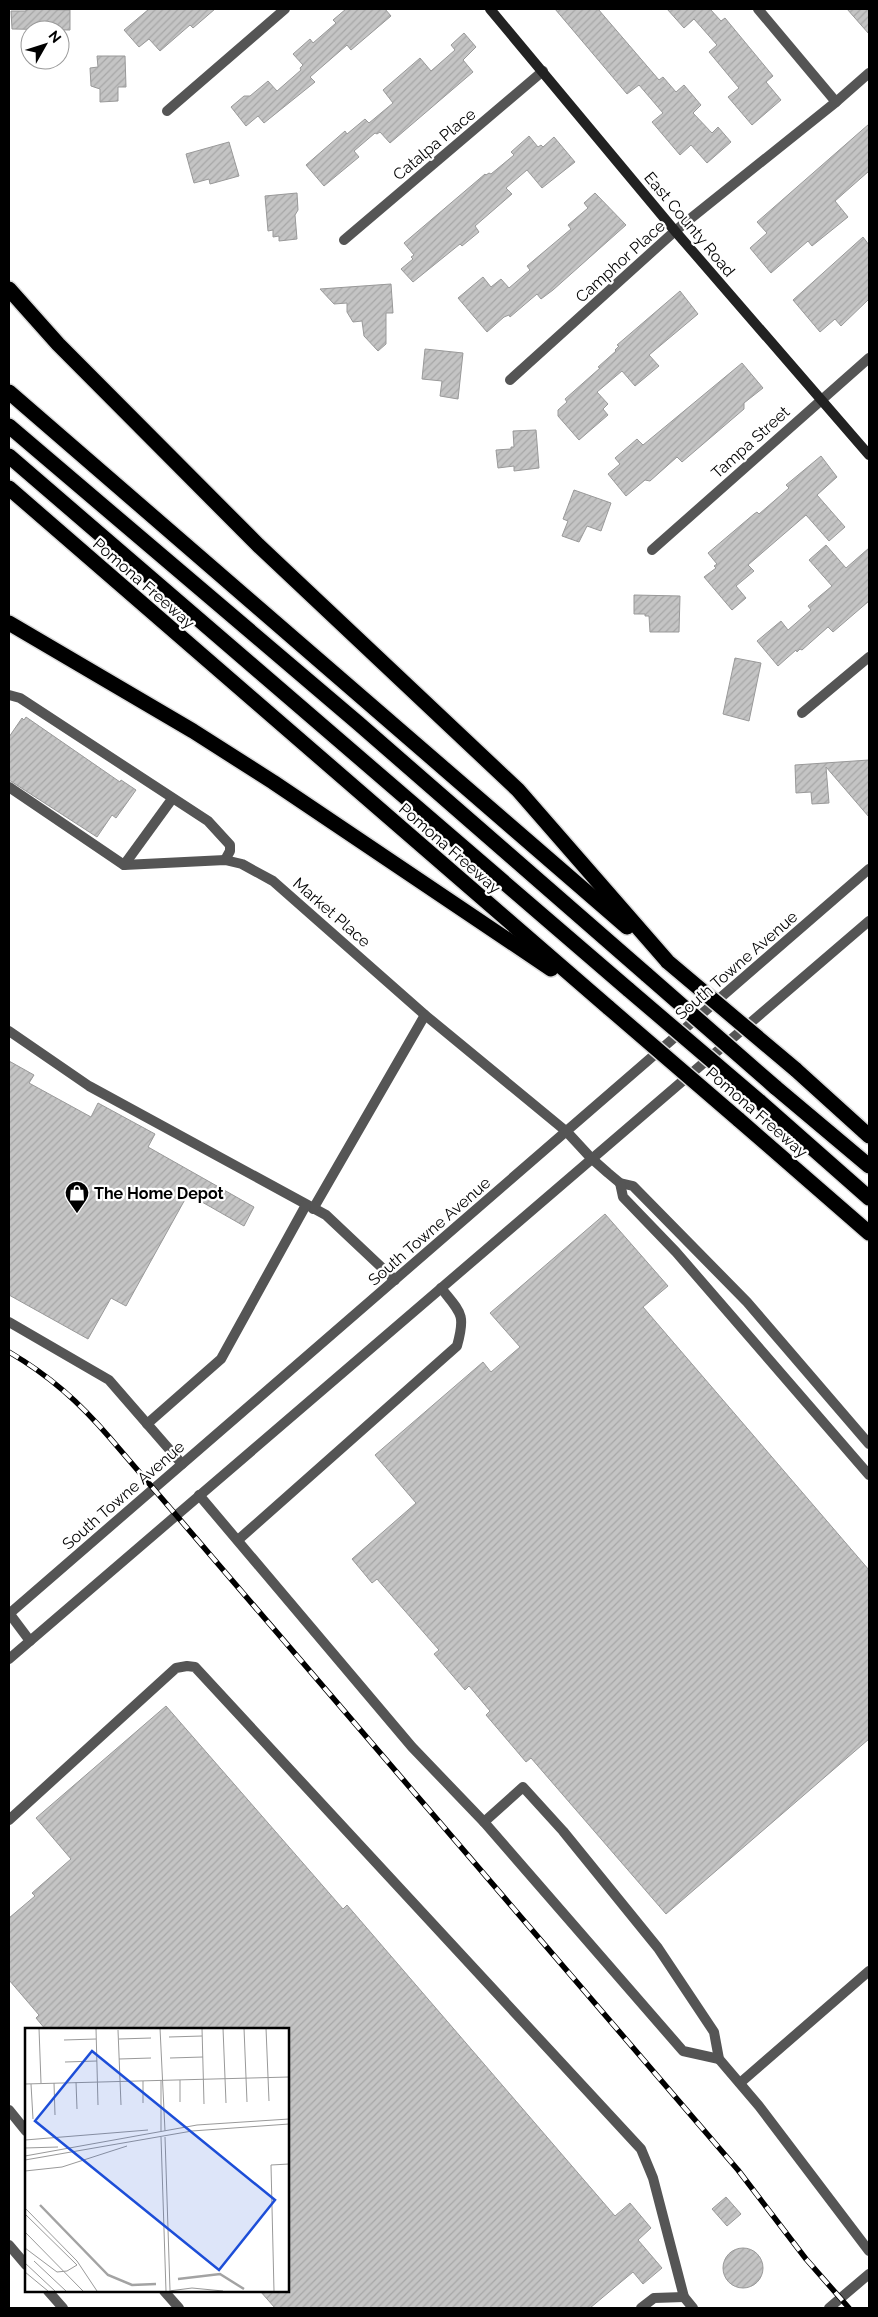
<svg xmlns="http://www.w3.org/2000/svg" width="878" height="2317" font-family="Raleway,sans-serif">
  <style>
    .building { fill: url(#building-hatch); stroke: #999 }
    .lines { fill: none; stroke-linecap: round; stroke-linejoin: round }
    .highway-casing { stroke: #dbdbdb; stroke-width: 18 }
    .lane { stroke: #555; stroke-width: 10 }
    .street { stroke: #555; stroke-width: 10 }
    .secondary { stroke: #222; stroke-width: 10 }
    .highway { stroke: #000; stroke-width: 15 }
    .rail-casing { stroke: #000; stroke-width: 5.5 }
    .rail { stroke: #fff; stroke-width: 4; stroke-dasharray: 11; stroke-linecap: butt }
    .highway-bridge-casing { stroke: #dbdbdb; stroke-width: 18; stroke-linecap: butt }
    .highway-bridge { stroke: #000; stroke-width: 15 }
    .labels { text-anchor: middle; stroke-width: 4.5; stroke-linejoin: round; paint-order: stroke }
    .street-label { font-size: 16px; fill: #000; stroke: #fff }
    .poi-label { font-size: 16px; font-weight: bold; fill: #000; stroke: #fff; text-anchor: start }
    .inset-river { fill: none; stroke: #a3a3a3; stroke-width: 2.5 }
    .inset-road { fill: none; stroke: #999; stroke-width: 1 }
    .view { fill: #1d4ed8; fill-opacity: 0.15; stroke: #1d4ed8; stroke-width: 2.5 }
    .inset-edge { fill: none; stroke: #000; stroke-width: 2.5 }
  </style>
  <defs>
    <pattern id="building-hatch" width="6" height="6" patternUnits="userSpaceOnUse" patternTransform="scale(1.25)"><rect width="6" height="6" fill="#c4c4c4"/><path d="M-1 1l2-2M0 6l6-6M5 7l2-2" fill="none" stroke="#a7a7a7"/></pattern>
  </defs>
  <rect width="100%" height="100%" fill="#fff"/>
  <g class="building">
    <polygon points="26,9 70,10 70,30 12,29 11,11 26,11"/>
    <polygon points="149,9 215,9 193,28 190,25 160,51 149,39 139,47 124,30"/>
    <polygon points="346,9 385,9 391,16 351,50 347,45 310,77 315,82 264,123 258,116 246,126 231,107 244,96 250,96 268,81 277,91 301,70 300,68 303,65 293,54 310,39 313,43 336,23 333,20"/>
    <polygon points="555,9 598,9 659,80 663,77 676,92 684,85 701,105 693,113 712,133 718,127 731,142 707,163 691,145 680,155 652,122 663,113 639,85 627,94"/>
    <polygon points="667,9 710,9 721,21 725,18 773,76 766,82 781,100 752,125 728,97 739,88 709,52 717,45 694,19 684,28"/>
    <polygon points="847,9 869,9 869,34"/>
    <polygon points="464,33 476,47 463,60 473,72 390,143 380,132 377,134 375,133 354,151 359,157 324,186 306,165 345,131 347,134 365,119 369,123 393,103 383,90 420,58 431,71 455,50 451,45"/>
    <polygon points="97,56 125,56 126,87 118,87 118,101 100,102 100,89 91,86 90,68 98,67"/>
    <polygon points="869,124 869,171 835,201 848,217 812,246 808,241 771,273 750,248 767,233 757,222"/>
    <polygon points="529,136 538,147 541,145 543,147 554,137 575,162 542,188 527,170 506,188 512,194 475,226 479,232 462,246 460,244 413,282 401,269 413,259 411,257 414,255 404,243 485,174 486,175 489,173 491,174 514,155 511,152"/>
    <polygon points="229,142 239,176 210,184 209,179 194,183 186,154"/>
    <polygon points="297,193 298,210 295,215 297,239 279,241 279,236 273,237 273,230 268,231 265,196"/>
    <polygon points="595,193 626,225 553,290 541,299 537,294 510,317 509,315 504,317 487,332 458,298 483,277 491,287 501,279 509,288 530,270 527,266 571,229 568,225 588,208 584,203"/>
    <polygon points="863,237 869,245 869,299 841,326 835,319 820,332 793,300"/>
    <polygon points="391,284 393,313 386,313 386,344 378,351 364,336 362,321 353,322 347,312 347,303 334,304 320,289"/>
    <polygon points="680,291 698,314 649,355 659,366 635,386 622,371 597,392 608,404 603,409 608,415 579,440 558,416 558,410 567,402 565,399 600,368 598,367 616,351 615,350 619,346 617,345"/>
    <polygon points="425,349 463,353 458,399 440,396 442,381 422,379"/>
    <polygon points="742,363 763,388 744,403 744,409 682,462 677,457 650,481 645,480 626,496 608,474 620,464 615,458 637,439 643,445"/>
    <polygon points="536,430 539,468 514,471 514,466 498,468 496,450 511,449 511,447 514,447 513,431"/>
    <polygon points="821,456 837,477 817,495 845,527 829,541 806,515 748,565 754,571 736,586 746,598 732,610 704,577 716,568 714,566 717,564 708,553 754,514 757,512 759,514 789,488 786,485"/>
    <polygon points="574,490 611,503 601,531 587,526 579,542 562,536 568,521 563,519"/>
    <polygon points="826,545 846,568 869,548 869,601 833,632 828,627 802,650 800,649 797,652 796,650 778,666 757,641 781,621 788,630 811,610 808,606 832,586 809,560"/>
    <polygon points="634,595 680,596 679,632 650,632 649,616 645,616 645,614 634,614"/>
    <polygon points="735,658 761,663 749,721 723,714"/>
    <polygon points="26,717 120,782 121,780 136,790 116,818 112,815 97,837 9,780 9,737 22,718 24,720"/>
    <polygon points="869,760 869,817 826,767 829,803 812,804 811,792 796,793 795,765"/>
    <polygon points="9,1061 34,1075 29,1083 91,1117 98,1103 155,1134 148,1147 254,1207 244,1226 188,1194 126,1306 111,1298 88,1339 9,1295"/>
    <polygon points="605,1214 668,1286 643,1307 869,1570 869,1739 666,1914 531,1758 526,1762 486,1715 490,1711 469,1686 465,1690 434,1654 439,1650 377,1579 372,1583 352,1559 416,1503 375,1455 483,1362 491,1372 520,1347 490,1313"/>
    <polygon points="166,1706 343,1909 347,1905 615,2216 630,2203 651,2228 638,2240 662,2268 643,2284 633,2272 590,2308 275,2308 260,2291 288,2291 288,2030 46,2030 36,2018 39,2015 9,1980 9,1918 35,1896 32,1893 71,1859 36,1818"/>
    <polygon points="726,2197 741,2214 727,2226 712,2209"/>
    <circle cx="743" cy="2268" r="20"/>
  </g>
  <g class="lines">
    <defs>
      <g id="highway">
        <polyline points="9,289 58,344 258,545 518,790 668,962"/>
        <polyline points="9,392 627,927"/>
        <polyline points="9,426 358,723 647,975"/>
        <polyline points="9,456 629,990"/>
        <polyline points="9,488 609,1008"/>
        <polyline points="9,623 193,731 273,782 551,969"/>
        <polyline points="795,1069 869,1136"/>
        <polyline points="775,1087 869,1166"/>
        <polyline points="759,1101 869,1198"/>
        <polyline points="738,1119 869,1233"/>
      </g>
    </defs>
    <use href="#highway" class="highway-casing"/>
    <g class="lane">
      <polyline points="9,695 20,698 208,821 230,845 230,851 225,860"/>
      <polyline points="9,787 124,865 225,860 242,864 273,881 425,1015 567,1132 591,1158 608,1173 620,1183 633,1186 747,1302 869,1444"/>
      <polyline points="124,865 172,799"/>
      <polyline points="9,1031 89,1086 326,1215 395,1280"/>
      <polyline points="620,1183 623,1197 676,1252 869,1475"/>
      <polyline points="313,1209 425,1015"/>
      <polyline points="9,1322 109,1380 182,1464"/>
      <polyline points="147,1424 221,1359 306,1205"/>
      <polyline points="199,1495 412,1747 484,1822 523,1787 563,1831 658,1948 714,2032 719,2059 759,2106 869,2251"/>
      <path d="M238 1540 457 1346C466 1314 461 1313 441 1288"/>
      <polyline points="9,1613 30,1641"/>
      <polyline points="9,1820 176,1668 187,1666 195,1667 641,2149 653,2178 684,2297 693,2308"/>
      <polyline points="484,1822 683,2051 719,2059"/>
      <polyline points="740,2083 869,1971"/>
      <polyline points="9,2110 26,2131"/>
      <polyline points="9,2245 26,2265"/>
      <polyline points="48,2291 63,2308"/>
      <polyline points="164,2291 179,2308"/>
      <polyline points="641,2308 654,2298 684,2297"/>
    </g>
    <g class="street">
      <polyline points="758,9 836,102"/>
      <polyline points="167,111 285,9"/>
      <polyline points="344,240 543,71"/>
      <polyline points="510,380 675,231 836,102 869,73"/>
      <polyline points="652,550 869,358"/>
      <polyline points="802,713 869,657"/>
      <polyline points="9,1614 869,869"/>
      <polyline points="9,1659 869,921"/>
      <polyline points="829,2308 869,2274"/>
    </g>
    <polyline class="secondary" points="490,9 675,231 869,455"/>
    <use href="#highway" class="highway"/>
    <defs>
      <path id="rail" d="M9 1352C50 1376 79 1402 110 1438L738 2170 806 2259 849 2308"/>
    </defs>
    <use href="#rail" class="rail-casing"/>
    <use href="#rail" class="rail"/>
    <defs>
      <g id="highway-bridge">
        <polyline points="668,962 795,1069"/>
        <polyline points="647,975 775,1087"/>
        <polyline points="629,990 759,1101"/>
        <polyline points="609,1008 738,1119"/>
      </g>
    </defs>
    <use href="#highway-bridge" class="highway-bridge-casing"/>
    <use href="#highway-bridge" class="highway-bridge"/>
  </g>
  <defs>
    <symbol id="shop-pin" viewBox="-11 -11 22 30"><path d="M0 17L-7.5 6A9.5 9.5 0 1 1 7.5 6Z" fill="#000" stroke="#fff"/><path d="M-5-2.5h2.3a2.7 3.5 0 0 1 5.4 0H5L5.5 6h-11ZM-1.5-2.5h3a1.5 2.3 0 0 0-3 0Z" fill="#fff"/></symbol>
  </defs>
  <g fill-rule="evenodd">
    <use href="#shop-pin" x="63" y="1179" width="28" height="38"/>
  </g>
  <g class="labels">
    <g class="street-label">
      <text transform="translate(434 144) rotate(-40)" y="6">Catalpa Place</text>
      <text transform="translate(690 224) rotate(50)" y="6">East County Road</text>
      <text transform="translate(620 261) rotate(-42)" y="6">Camphor Place</text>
      <text transform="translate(750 442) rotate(-42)" y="6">Tampa Street</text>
      <text transform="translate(144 583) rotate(41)" y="6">Pomona Freeway</text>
      <text transform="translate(450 848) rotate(41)" y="6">Pomona Freeway</text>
      <text transform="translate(332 912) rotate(41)" y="6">Market Place</text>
      <text transform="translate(736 965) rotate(-41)" y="6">South Towne Avenue</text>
      <text transform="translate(757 1112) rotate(41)" y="6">Pomona Freeway</text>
      <text transform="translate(429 1231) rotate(-41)" y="6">South Towne Avenue</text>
      <text transform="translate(123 1495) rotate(-41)" y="6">South Towne Avenue</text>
    </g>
    <g class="poi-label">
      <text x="94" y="1199">The Home Depot</text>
    </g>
  </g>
  <g transform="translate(25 2028)">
    <rect width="264" height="264" fill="#fff"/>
    <path class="inset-river" d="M15 177 83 247 107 257 131 256M153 251 195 246 219 261"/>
    <path class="inset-road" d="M14 0 16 55M71 0 73 77M135 0 140 103M177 0 179 76M198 0 201 75M219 0 222 74M241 0 244 73M93 2 96 77M144 9 177 8M94 11 126 10M39 12 71 11M145 30 178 29M94 31 126 30M40 34 72 33M155 52V74M118 53V75M51 54 52 81M29 55 30 87M0 56 264 49M6 56 8 91M136 103V52M136 109 141 263M140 109 145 262M0 112 123 102M0 120 33 119M0 128 172 97 264 91M0 132 167 103 264 96M0 143 37 139 102 118M0 180 52 233 72 263M0 186 52 237M0 204 58 263M0 220 32 244 42 243 52 237M9 233 41 263M0 235 30 263M0 244 23 263M144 263 167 260 198 263M249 263 246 137 264 136"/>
    <path class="view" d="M67 23 250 172 194 242 10 93Z"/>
    <rect width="264" height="264" class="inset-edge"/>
  </g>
  <rect width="878" height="2317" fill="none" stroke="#000000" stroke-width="20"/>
  <g transform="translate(45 45) rotate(51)"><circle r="24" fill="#ffffff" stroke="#999999"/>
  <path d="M0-4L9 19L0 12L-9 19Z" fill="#000000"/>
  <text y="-8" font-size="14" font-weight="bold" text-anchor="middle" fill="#000000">N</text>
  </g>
</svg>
